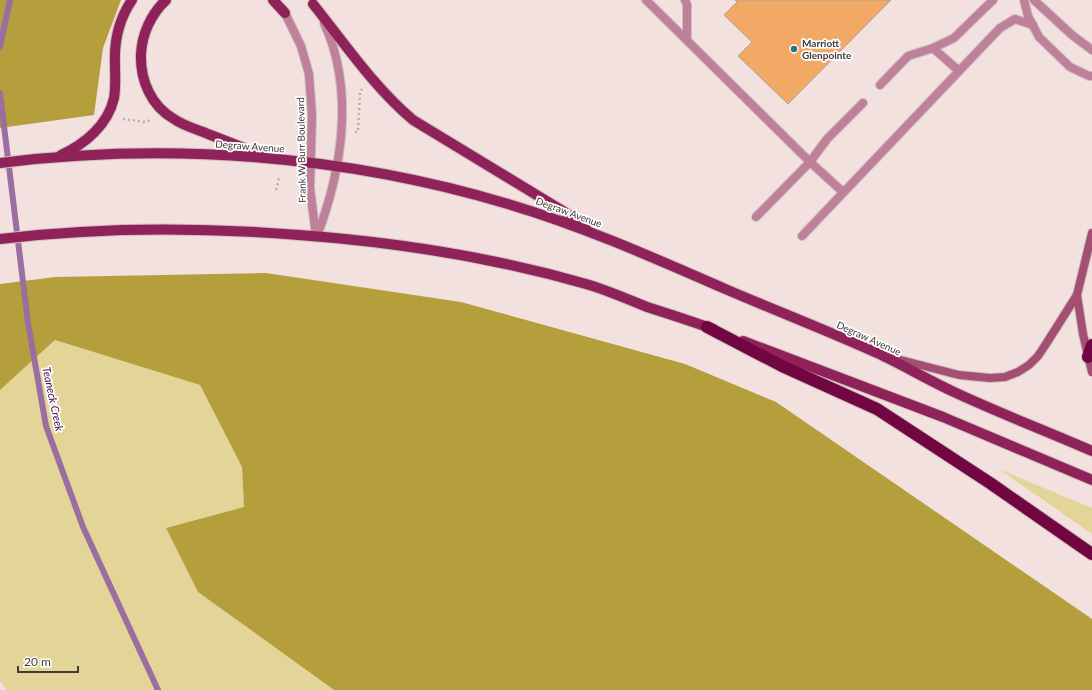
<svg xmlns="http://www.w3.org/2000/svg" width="1092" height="690" font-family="Lato,sans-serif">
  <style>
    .green { fill: #e3d598 }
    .forest { fill: #b59f3c }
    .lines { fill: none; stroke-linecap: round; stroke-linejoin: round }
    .stream { stroke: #9a6ea0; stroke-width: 6 }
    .building { fill: #f2a965; stroke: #ada298 }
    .lane-casing { stroke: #cebfbd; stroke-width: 10 }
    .street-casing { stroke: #cebfbd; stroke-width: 10 }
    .secondary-casing { stroke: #cebfbd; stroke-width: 10 }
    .primary-casing { stroke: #cebfbd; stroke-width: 12 }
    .highway-casing { stroke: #cebfbd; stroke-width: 14 }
    .path { stroke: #bbadab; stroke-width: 2.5; stroke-dasharray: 2 3; stroke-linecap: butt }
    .lane { stroke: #be8199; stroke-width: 8 }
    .street { stroke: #be8199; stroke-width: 8 }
    .secondary { stroke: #a54e74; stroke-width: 8 }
    .primary { stroke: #90225a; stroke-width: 10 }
    .highway { stroke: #720642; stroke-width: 12 }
    .poi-dot { fill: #2b7579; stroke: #fff; stroke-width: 1.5 }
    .labels { text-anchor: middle; stroke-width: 3.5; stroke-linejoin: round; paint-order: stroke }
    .poi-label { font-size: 10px; font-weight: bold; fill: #403938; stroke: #fff; text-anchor: start }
    .street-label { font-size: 10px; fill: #403938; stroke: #fff }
    .water-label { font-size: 11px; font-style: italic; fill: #450d4f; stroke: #fff }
  </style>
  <rect width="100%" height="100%" fill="#f2e1de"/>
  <g class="green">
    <polygon points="55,340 200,385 242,467 244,507 166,528 198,592 334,690 7,690 0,681 0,390"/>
    <polygon points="999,469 1092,508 1092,534"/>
  </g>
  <g class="forest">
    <polygon points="0,0 121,0 103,48 94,115 0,128"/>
    <polygon points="266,273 461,302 685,364 776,402 1092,619 1092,690 334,690 198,592 166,528 244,507 242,467 200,385 55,340 0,390 0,284 55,277"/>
  </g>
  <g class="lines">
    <g class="stream">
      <polyline points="0,47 10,0"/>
      <polyline points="0,93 28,323 46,426 83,527 158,690"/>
    </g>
  </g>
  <polygon class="building" points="735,0 891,0 788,104 738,56 752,42 724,15 737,2"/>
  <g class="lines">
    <defs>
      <g id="lane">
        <polyline points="646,0 810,162 843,192"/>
        <polyline points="685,0 687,5 687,40"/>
        <polyline points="933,48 959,71"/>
        <polyline points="880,85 908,56 933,48 954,38 993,0"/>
        <polyline points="756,217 810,162 827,139 863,103"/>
        <polyline points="802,236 1000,28 1015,19 1033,25"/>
      </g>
      <g id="street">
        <polyline points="1024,0 1028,16 1039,37 1070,67 1089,76 1092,76"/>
        <polyline points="1034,0 1072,35 1092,50"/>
        <polyline points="283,9 301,46 309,74 312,115 310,188 316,236"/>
        <path d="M317 236C342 170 355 90 324 23"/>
      </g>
      <g id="secondary">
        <polyline points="1077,295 1083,334 1092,372"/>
        <polyline points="893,358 959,375 990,378 1005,377 1018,372 1029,365 1038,356 1046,344 1077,295 1092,233"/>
      </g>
      <g id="primary">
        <path d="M166 0C151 14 142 34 141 54 140 80 151 106 174 119 184 126 196 129 208 134 226 141 244 148 262 155"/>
        <polyline points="273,0 285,13"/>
        <path d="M313 4C345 44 374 87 413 120L586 225"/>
        <path d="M61 155C85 144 108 125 114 98 116 87 115 76 115 64 114 41 119 19 132 0"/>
        <path d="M0 163C169 142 345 155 508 204 582 226 652 257 723 288 774 310 826 330 877 353 903 365 928 380 954 392 999 413 1046 431 1092 451"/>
        <path d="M0 239C99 227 199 227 299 235 395 242 492 257 586 284 607 290 627 299 647 307 669 314 691 321 713 329"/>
        <polyline points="743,341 943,417 1092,480"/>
      </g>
      <g id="highway">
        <polyline points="707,327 782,366 877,409 990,483 1092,554"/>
        <polyline points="1088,357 1092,345"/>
      </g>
    </defs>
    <use href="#lane" class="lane-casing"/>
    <use href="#street" class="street-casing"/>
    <use href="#secondary" class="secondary-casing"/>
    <use href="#primary" class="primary-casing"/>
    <use href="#highway" class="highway-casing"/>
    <g class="path">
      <polyline points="123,119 145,122 151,120"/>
      <polyline points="355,132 358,132 360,92 362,89"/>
      <polyline points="276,190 279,178"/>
    </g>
    <use href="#lane" class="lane"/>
    <use href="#street" class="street"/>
    <use href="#secondary" class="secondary"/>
    <use href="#primary" class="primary"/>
    <use href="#highway" class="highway"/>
  </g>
  <circle class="poi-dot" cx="794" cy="49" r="4"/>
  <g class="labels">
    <g class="poi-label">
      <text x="802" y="47">Marriott<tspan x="802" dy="12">Glenpointe</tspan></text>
    </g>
    <g class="street-label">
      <text transform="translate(250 146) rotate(4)" y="4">Degraw Avenue</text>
      <text transform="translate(301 150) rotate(-91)" y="4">Frank W Burr Boulevard</text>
      <text transform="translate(569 212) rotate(20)" y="4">Degraw Avenue</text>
      <text transform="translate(869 338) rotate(24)" y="4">Degraw Avenue</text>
    </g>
    <g class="water-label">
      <text transform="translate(53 399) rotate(78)" y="4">Teaneck Creek</text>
    </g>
  </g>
  <path d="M18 666v6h60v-6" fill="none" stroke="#403938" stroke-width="2"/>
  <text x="24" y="666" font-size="12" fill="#403938" stroke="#ffffff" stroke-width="3" paint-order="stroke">20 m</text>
</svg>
